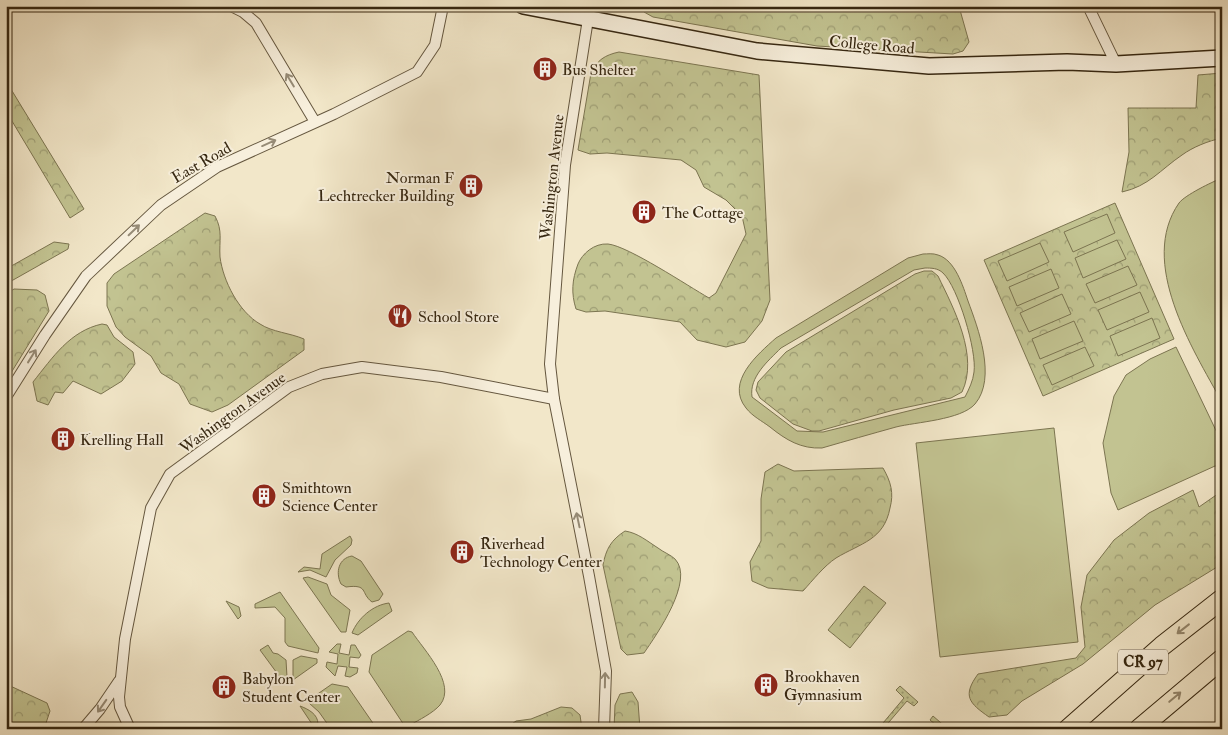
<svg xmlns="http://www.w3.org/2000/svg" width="1228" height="735" font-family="'IM FELL Double Pica',serif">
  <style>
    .grass { fill: url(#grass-dots); stroke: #7c7551 }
    .forest { fill: url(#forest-crowns); stroke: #7c7551 }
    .garden { fill: #c2c391; stroke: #7c7551; fill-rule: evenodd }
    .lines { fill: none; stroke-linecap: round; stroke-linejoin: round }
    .street-casing { stroke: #65573f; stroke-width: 12 }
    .secondary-casing { stroke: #362711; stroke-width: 18 }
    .highway-casing { stroke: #362711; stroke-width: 21 }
    .street { stroke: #f7efdc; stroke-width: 10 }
    .secondary { stroke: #f7efdc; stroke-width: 15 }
    .highway { stroke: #f2e7c9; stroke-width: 19 }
    .oneway { stroke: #968b76 }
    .oneway2 { stroke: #94876d }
    .labels { text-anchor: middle; stroke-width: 4; stroke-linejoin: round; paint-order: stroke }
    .shield { fill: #f7efdc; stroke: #70634e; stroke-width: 1 }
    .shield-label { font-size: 15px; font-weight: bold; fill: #362711 }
    .street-label { font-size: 16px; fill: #362711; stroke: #f7efdc }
    .poi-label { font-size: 16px; fill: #362711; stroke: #f7efdc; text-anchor: start }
  </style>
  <defs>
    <pattern id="grass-dots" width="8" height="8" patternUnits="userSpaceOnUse" patternTransform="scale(1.25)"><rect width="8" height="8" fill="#c2c391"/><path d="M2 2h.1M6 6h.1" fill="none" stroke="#9e9e75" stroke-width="1.8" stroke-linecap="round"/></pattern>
    <pattern id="forest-crowns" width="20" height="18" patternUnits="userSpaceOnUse" patternTransform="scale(1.25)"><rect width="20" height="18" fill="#c2c391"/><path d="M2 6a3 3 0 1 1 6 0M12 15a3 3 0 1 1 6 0" fill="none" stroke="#9e9e75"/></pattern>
  </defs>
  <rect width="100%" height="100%" fill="#f2e7c9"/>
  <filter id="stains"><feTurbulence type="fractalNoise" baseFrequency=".004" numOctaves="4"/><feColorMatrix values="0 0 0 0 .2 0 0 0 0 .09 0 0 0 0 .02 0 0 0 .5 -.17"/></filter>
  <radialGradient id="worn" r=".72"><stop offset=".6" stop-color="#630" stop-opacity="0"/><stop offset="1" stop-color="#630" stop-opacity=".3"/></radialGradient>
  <g class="grass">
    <polygon points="900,686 918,702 914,706 907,701 883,729 878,729 904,698 896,690"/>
    <polygon points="933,716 948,729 933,729 936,725 930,720"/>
  </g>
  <g class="forest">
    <polygon points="641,6 966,6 960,10 969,42 963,51 953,54 817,46 653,17 644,12"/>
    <path d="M619 52 759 75 770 300 762 321 745 342 726 347 697 340 680 322 605 311 586 312 576 309C571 293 572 280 578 264 582 254 594 243 608 244 628 246 688 286 709 298L716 293 746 234 742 216 726 200 704 187 696 170 681 160 607 153 590 154 578 150 591 73C597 60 605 55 619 52Z"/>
    <path d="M1222 73V138C1208 141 1193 147 1182 155 1160 170 1149 186 1122 192L1129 152 1128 108H1196L1198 75Z"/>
    <polygon points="6,81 84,209 70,218 6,111"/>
    <polygon points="1115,203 1174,339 1043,396 984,260"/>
    <path d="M205 213 215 216C223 231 219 240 220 257 223 281 239 312 260 324 272 332 290 333 304 339V350L228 405 212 412 190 404 179 384 161 373 151 356 125 337 116 327 107 306V283L114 274Z"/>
    <polygon points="54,242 69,244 68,249 6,284 6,269"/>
    <path d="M924 271H932L938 276C954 309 979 356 962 392L951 398 894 410 819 431H812L793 424 760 398 756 390 758 382 786 352 915 274Z"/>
    <polygon points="14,289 37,290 45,295 49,311 6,381 6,294"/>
    <path d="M102 324 107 325 114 337 133 352 135 364 122 381 101 394 73 381 63 393 55 392 48 405 37 401 33 382C53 357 70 331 102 324Z"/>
    <path d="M778 464 794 471 883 468C891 482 894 493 890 508 884 540 861 543 836 558 824 566 813 580 803 591L768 588 752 581 750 562 761 541V499L765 472Z"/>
    <path d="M1193 490 1199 507 1222 491V564L1155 605 1083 664 1022 701 1007 715 989 717C969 703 962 696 978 674L1076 658 1085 647 1081 607 1087 575 1114 540 1149 513Z"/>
    <path d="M625 531C638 533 647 541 658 548 663 552 671 555 675 559 695 580 657 634 644 653L627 655 621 649 603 565C606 549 611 540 625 531Z"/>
    <polygon points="864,586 886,603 850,648 828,630"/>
    <polygon points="6,684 47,703 50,711 44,729 6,729"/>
    <polygon points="632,692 638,702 640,729 614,729 615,705 620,694"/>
    <polygon points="561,707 572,708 580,715 582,729 505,729 516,721 531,719"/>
  </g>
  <g class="garden">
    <path d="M1222 178V402C1192 348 1138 262 1179 203 1185 195 1212 182 1222 178Z"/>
    <polygon points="1107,214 1115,233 1073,252 1064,232"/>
    <polygon points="1117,240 1126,259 1083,278 1075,258"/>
    <polygon points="1040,243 1049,262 1007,281 998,261"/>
    <path d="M923 254C927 254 933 253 938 255 955 260 963 286 968 301 978 328 997 378 975 404 961 420 916 422 896 427 871 434 846 441 822 448 801 449 786 440 770 427 762 421 752 416 746 408 725 382 758 354 776 338L908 258ZM925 268C931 268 938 268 943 273 958 287 977 351 974 372 973 381 969 389 965 397L823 432 797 431 752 397C749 377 768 361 781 348L914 270Z"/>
    <polygon points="1128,266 1137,285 1095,303 1086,284"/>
    <polygon points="1051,269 1059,288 1017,306 1009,287"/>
    <polygon points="1140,292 1149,312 1107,330 1098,310"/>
    <polygon points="1062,294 1071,314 1029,332 1020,313"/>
    <polygon points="1152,318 1160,338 1118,356 1110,336"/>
    <polygon points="1074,321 1083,341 1040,359 1032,339"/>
    <polygon points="1085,347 1094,366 1052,385 1043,365"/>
    <polygon points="1176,347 1222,443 1222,466 1215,466 1118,510 1111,493 1103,443 1114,396 1126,375 1150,359"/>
    <polygon points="1054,428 1078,642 940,657 916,443"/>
    <polygon points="350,536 352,540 351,545 335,560 326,577 310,570 298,572 304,567 320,569 322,554"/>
    <path d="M352 556 361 561 383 594 379 600 372 602C360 593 369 584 346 587L341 584C335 572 339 558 352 556Z"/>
    <polygon points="308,577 327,584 331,595 350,610 346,632 341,632 303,578"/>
    <polygon points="280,592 319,648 318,653 288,646 285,642 285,618 275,607 255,608 255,604"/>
    <polygon points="226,601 239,607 241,616 238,619"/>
    <path d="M389 603 392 611 358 635 352 633C358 618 373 605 389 603Z"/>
    <path d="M408 631 412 632C424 650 457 684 440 705 433 713 419 720 410 725H404L369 672 372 655Z"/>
    <polygon points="337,644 341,644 339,653 349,655 351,645 355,645 361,655 359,658 350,657 349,667 358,668 357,673 350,677 345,676 347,667 338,666 335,676 326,667 327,662 337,664 338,654 329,652"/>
    <polygon points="268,645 273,653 278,654 286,660 287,677 285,684 260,650"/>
    <polygon points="301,656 317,659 317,663 293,680 293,660"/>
    <polygon points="332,684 348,687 377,729 331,729 319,712 309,703 309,700"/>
    <path d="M300 706C308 709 318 714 318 724L314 727Z"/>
  </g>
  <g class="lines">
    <defs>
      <g id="street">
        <polyline points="231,6 243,12 256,23 315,122"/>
        <polyline points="1088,6 1116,64"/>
        <polyline points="588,19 565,165 550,364 554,399 589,576 606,671 604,729"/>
        <polyline points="6,397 45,335 86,276 161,205 217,167 334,114 417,72 435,45 443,6"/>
        <polyline points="83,729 100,709 119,681"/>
        <polyline points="130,729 120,707 119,697 125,639 151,508 170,474 289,387 322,374 362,367 441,377 554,399"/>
      </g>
      <polyline id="secondary" points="523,6 757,51 929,66 1067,62 1116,64 1222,58"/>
      <g id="highway">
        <polyline points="1068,729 1162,646 1222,599"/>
        <polyline points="1139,729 1222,659"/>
      </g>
    </defs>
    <use href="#street" class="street-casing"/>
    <use href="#secondary" class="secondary-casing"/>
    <use href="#highway" class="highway-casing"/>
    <use href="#street" class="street"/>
    <use href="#secondary" class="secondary"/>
    <use href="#highway" class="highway"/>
  </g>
  <defs><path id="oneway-shaft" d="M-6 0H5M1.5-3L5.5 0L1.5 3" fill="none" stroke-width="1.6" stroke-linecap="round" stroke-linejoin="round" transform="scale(1.25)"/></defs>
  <g class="oneway">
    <use href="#oneway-shaft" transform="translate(290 80) rotate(-121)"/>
    <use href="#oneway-shaft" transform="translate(269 143) rotate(-24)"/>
    <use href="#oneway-shaft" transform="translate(134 230) rotate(-44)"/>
    <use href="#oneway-shaft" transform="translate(32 356) rotate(-58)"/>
    <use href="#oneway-shaft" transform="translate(578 520) rotate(-102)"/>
    <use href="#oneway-shaft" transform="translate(605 680) rotate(-89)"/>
    <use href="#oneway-shaft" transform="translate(102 706) rotate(125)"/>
  </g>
  <g class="oneway2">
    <use href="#oneway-shaft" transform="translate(1183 629) rotate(142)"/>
    <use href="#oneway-shaft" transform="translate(1175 697) rotate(-40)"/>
  </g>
  <defs>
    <symbol id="building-disc" viewBox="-11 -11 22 22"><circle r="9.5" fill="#8f2418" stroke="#f7efdc"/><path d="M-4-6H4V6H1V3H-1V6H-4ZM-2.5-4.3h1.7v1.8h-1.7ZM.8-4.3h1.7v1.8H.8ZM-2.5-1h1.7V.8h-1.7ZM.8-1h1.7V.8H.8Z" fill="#fff"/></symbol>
    <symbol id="restaurant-disc" viewBox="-11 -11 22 22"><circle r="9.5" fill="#8f2418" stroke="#f7efdc"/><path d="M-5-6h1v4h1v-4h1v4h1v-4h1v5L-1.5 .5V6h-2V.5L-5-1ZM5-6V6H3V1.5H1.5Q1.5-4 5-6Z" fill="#fff"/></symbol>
  </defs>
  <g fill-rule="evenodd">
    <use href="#building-disc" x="531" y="55" width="28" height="28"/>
    <use href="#building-disc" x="457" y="172" width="28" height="28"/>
    <use href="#building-disc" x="630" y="198" width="28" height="28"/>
    <use href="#restaurant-disc" x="386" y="302" width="28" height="28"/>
    <use href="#building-disc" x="49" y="425" width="28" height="28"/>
    <use href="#building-disc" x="250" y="482" width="28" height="28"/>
    <use href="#building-disc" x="448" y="538" width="28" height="28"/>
    <use href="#building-disc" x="752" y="671" width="28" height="28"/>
    <use href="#building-disc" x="210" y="673" width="28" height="28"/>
  </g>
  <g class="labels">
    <rect class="shield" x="1118" y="649.5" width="50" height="25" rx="4"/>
    <g class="shield-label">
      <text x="1143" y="667">CR 97</text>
    </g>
    <g class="street-label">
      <text transform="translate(872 44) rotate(5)" y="6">College Road</text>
      <text transform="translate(201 162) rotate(-30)" y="6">East Road</text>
      <text transform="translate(551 177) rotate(-84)" y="6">Washington Avenue</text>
      <text transform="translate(232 412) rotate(-36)" y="6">Washington Avenue</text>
    </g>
    <g class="poi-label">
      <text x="562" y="75">Bus Shelter</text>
      <text x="454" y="183" text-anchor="end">Norman F<tspan x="454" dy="18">Lechtrecker Building</tspan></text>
      <text x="662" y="218">The Cottage</text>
      <text x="418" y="322">School Store</text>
      <text x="80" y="445">Krelling Hall</text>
      <text x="282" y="493">Smithtown<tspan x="282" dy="18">Science Center</tspan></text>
      <text x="480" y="549">Riverhead<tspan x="480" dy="18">Technology Center</tspan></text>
      <text x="784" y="682">Brookhaven<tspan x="784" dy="18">Gymnasium</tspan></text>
      <text x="242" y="684">Babylon<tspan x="242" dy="18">Student Center</tspan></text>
    </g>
  </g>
  <rect width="1228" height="735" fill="none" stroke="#f2e7c9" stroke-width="25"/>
  <rect x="8" y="8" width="1213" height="720" fill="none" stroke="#362711" stroke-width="2.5"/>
  <rect x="12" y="12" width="1203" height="710" fill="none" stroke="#362711"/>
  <rect width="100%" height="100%" filter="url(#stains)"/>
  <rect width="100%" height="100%" fill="url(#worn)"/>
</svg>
